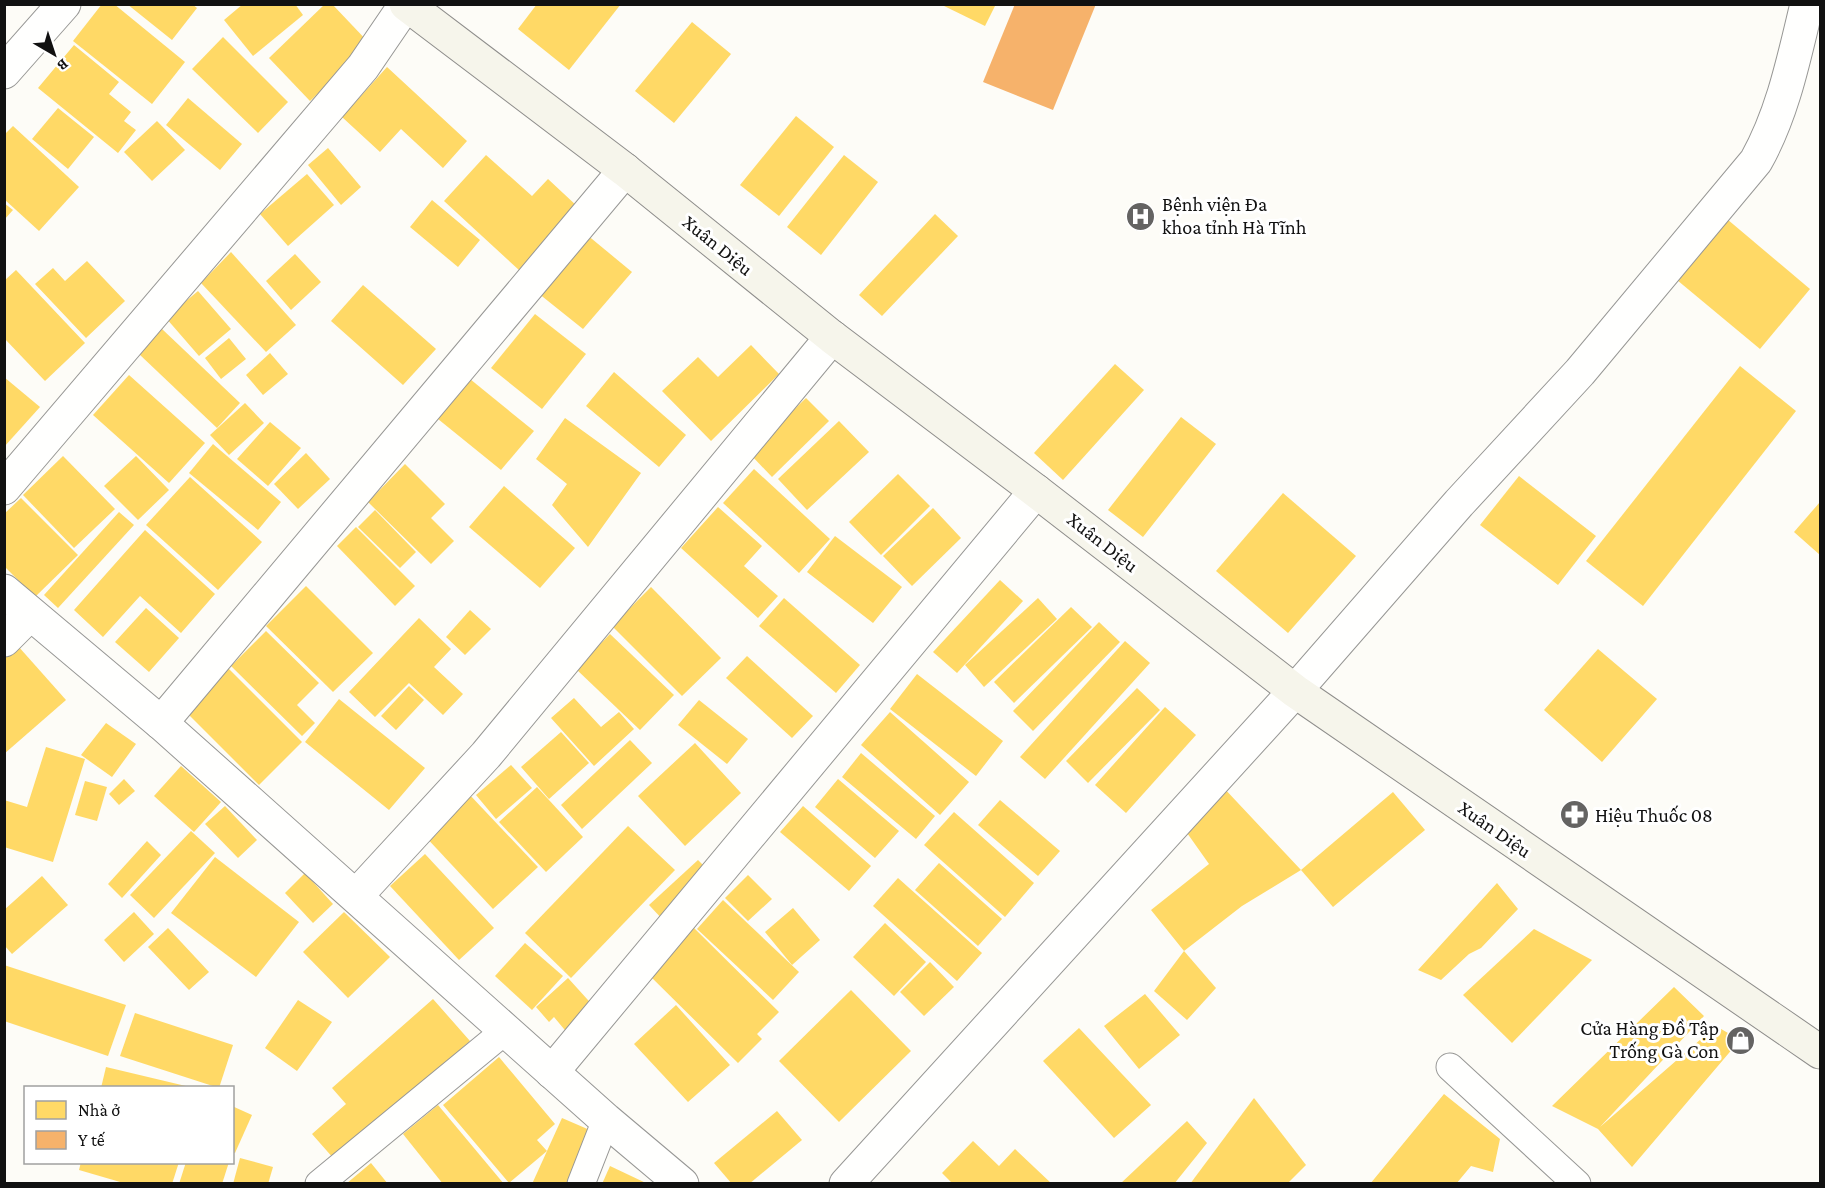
<svg xmlns="http://www.w3.org/2000/svg" width="1825" height="1188" font-family="'Crimson Pro',serif">
  <style>
    .homes { fill: #ffd966 }
    .health { fill: #f6b26b }
    .lines { fill: none; stroke-linecap: round; stroke-linejoin: round }
    .lane-casing { stroke: #979795; stroke-width: 29 }
    .street-casing { stroke: #979795; stroke-width: 35 }
    .secondary-casing { stroke: #8e8d8b; stroke-width: 35 }
    .lane { stroke: #fffffe; stroke-width: 27 }
    .street { stroke: #fffffe; stroke-width: 33 }
    .secondary { stroke: #f6f5eb; stroke-width: 33 }
    .labels { text-anchor: middle; stroke-width: 6; stroke-linejoin: round; paint-order: stroke }
    .poi-label { font-size: 20px; fill: #111; stroke: #fff; text-anchor: start }
    .street-label { font-size: 20px; fill: #111; stroke: #fff }
  </style>
  <rect width="100%" height="100%" fill="#fdfcf7"/>
  <g class="homes">
    <polygon points="102,4 114,4 185,62 152,104 73,41"/>
    <polygon points="127,4 192,4 197,8 172,40"/>
    <polygon points="243,4 295,4 303,15 253,56 224,20"/>
    <polygon points="325,4 332,4 370,44 310,101 269,58"/>
    <polygon points="537,4 621,4 569,70 518,29"/>
    <polygon points="940,4 996,4 985,26"/>
    <polygon points="692,22 731,54 674,123 635,91"/>
    <polygon points="223,37 288,102 258,133 192,69"/>
    <polygon points="74,45 119,82 109,94 131,112 124,121 136,130 118,153 38,88"/>
    <polygon points="387,67 467,141 443,168 401,129 380,152 342,117"/>
    <polygon points="188,98 242,144 220,170 166,125"/>
    <polygon points="58,108 94,137 68,169 32,139"/>
    <polygon points="796,116 834,147 779,216 740,185"/>
    <polygon points="157,121 185,150 152,181 124,152"/>
    <polygon points="13,126 79,187 39,231 4,199 4,135"/>
    <polygon points="328,148 361,187 341,205 308,165"/>
    <polygon points="486,155 532,196 548,179 578,207 520,271 444,201"/>
    <polygon points="844,155 878,182 821,255 787,227"/>
    <polygon points="307,174 334,205 288,246 260,214"/>
    <polygon points="432,200 480,240 458,267 410,227"/>
    <polygon points="4,203 13,210 4,220"/>
    <polygon points="935,214 958,236 882,316 859,295"/>
    <polygon points="1721,214 1810,289 1760,349 1671,275"/>
    <polygon points="586,234 632,272 583,329 538,293"/>
    <polygon points="231,252 296,325 266,352 201,283"/>
    <polygon points="295,254 321,282 291,310 266,281"/>
    <polygon points="87,261 125,301 86,338 35,284 53,268 65,281"/>
    <polygon points="16,270 85,343 45,381 4,338 4,281"/>
    <polygon points="363,285 436,349 403,385 331,321"/>
    <polygon points="198,291 231,329 199,356 166,318"/>
    <polygon points="535,314 586,354 542,409 491,368"/>
    <polygon points="162,329 240,403 217,428 139,354"/>
    <polygon points="229,338 246,359 221,379 205,358"/>
    <polygon points="751,345 779,374 711,441 662,391 698,357 718,377"/>
    <polygon points="270,353 288,374 263,395 246,375"/>
    <polygon points="1115,364 1144,390 1063,480 1034,453"/>
    <polygon points="1740,366 1796,411 1643,606 1586,561"/>
    <polygon points="614,372 686,435 659,467 586,406"/>
    <polygon points="129,375 205,443 169,483 93,415"/>
    <polygon points="4,377 40,407 4,447"/>
    <polygon points="470,379 534,431 501,470 438,419"/>
    <polygon points="806,398 829,421 772,477 749,453"/>
    <polygon points="245,403 264,423 229,455 210,435"/>
    <polygon points="1181,417 1216,444 1143,537 1108,510"/>
    <polygon points="565,418 641,473 588,547 552,505 567,484 536,459"/>
    <polygon points="839,421 869,452 807,510 778,479"/>
    <polygon points="270,422 301,448 268,486 237,459"/>
    <polygon points="213,444 281,502 258,530 189,473"/>
    <polygon points="306,453 330,479 298,509 274,484"/>
    <polygon points="63,456 115,509 74,548 23,495"/>
    <polygon points="136,456 169,490 138,520 104,486"/>
    <polygon points="405,464 445,504 431,518 454,541 431,564 368,502"/>
    <polygon points="754,469 830,539 799,573 723,503"/>
    <polygon points="898,474 930,506 881,555 849,522"/>
    <polygon points="1519,476 1596,536 1558,585 1480,525"/>
    <polygon points="190,477 262,542 218,590 146,525"/>
    <polygon points="504,486 575,548 540,588 469,527"/>
    <polygon points="1283,493 1356,556 1288,633 1216,571"/>
    <polygon points="21,498 78,555 35,597 4,566 4,514"/>
    <polygon points="1820,502 1820,555 1794,532"/>
    <polygon points="718,507 762,546 744,566 778,596 758,618 681,548"/>
    <polygon points="933,508 961,538 912,586 883,556"/>
    <polygon points="375,510 416,552 400,568 358,527"/>
    <polygon points="119,512 134,525 58,608 44,595"/>
    <polygon points="356,527 415,586 395,606 337,546"/>
    <polygon points="145,530 215,594 181,633 140,596 103,637 74,610"/>
    <polygon points="835,536 902,587 873,623 807,572"/>
    <polygon points="1000,580 1023,601 957,673 933,652"/>
    <polygon points="306,586 373,653 333,692 266,626"/>
    <polygon points="651,587 721,658 682,696 612,626"/>
    <polygon points="784,598 860,665 836,693 759,626"/>
    <polygon points="1038,598 1057,619 984,687 965,665"/>
    <polygon points="1071,607 1092,627 1014,703 994,682"/>
    <polygon points="146,608 179,638 149,672 115,642"/>
    <polygon points="470,610 491,629 465,655 446,637"/>
    <polygon points="419,618 451,649 434,667 463,694 443,715 409,683 375,717 349,692"/>
    <polygon points="1099,622 1120,642 1033,731 1013,711"/>
    <polygon points="266,631 319,683 297,705 315,723 302,736 231,666"/>
    <polygon points="610,634 674,695 640,730 576,669"/>
    <polygon points="1125,641 1150,663 1045,779 1020,757"/>
    <polygon points="18,646 66,700 4,754 4,658"/>
    <polygon points="1598,649 1657,699 1602,762 1544,710"/>
    <polygon points="747,656 813,716 792,738 726,678"/>
    <polygon points="228,668 302,742 259,785 185,711"/>
    <polygon points="917,674 1003,741 976,776 890,709"/>
    <polygon points="409,686 424,700 396,730 381,716"/>
    <polygon points="1137,688 1160,710 1088,783 1066,761"/>
    <polygon points="574,698 601,727 619,712 634,729 594,766 551,718"/>
    <polygon points="339,699 425,768 389,810 305,742"/>
    <polygon points="699,700 748,739 727,764 678,725"/>
    <polygon points="1165,707 1196,735 1126,813 1095,785"/>
    <polygon points="890,712 969,782 940,815 861,745"/>
    <polygon points="106,723 136,744 112,777 81,755"/>
    <polygon points="561,732 589,763 549,799 521,767"/>
    <polygon points="630,740 652,763 582,829 561,805"/>
    <polygon points="695,743 741,793 685,846 638,796"/>
    <polygon points="46,747 85,759 53,862 4,847 4,800 27,807"/>
    <polygon points="861,753 935,816 916,839 842,777"/>
    <polygon points="511,765 532,788 496,819 476,795"/>
    <polygon points="181,766 221,802 194,832 154,796"/>
    <polygon points="124,779 135,791 119,805 109,794"/>
    <polygon points="838,779 899,831 875,858 815,807"/>
    <polygon points="85,781 107,787 97,821 75,815"/>
    <polygon points="1222,786 1301,870 1242,906 1184,951 1151,910 1209,864 1180,823"/>
    <polygon points="537,787 583,837 546,872 499,822"/>
    <polygon points="1393,792 1425,830 1333,907 1301,870"/>
    <polygon points="468,793 538,867 493,909 423,834"/>
    <polygon points="1000,800 1060,851 1038,876 978,825"/>
    <polygon points="225,806 257,840 238,858 205,824"/>
    <polygon points="803,806 871,866 849,891 780,832"/>
    <polygon points="954,812 1034,883 1005,917 924,845"/>
    <polygon points="628,826 675,870 571,978 525,933"/>
    <polygon points="191,831 215,853 154,918 130,895"/>
    <polygon points="147,841 161,855 122,898 108,884"/>
    <polygon points="425,854 494,928 459,960 390,886"/>
    <polygon points="215,857 299,922 256,977 171,913"/>
    <polygon points="698,860 714,876 665,922 649,905"/>
    <polygon points="939,863 1002,919 978,946 915,890"/>
    <polygon points="305,873 333,904 313,923 285,893"/>
    <polygon points="748,875 772,899 748,921 725,898"/>
    <polygon points="42,876 68,905 12,954 4,945 4,910"/>
    <polygon points="898,878 982,953 957,981 873,906"/>
    <polygon points="1497,883 1518,909 1481,948 1469,954 1441,980 1418,970"/>
    <polygon points="723,900 799,972 773,1000 697,929"/>
    <polygon points="793,908 820,940 792,965 765,932"/>
    <polygon points="134,912 154,934 124,962 104,940"/>
    <polygon points="344,912 390,957 348,998 303,952"/>
    <polygon points="885,923 926,962 894,996 853,957"/>
    <polygon points="693,927 779,1012 757,1034 762,1039 738,1063 647,973"/>
    <polygon points="168,928 209,972 189,990 148,947"/>
    <polygon points="1534,929 1592,960 1512,1043 1463,995"/>
    <polygon points="525,943 563,976 532,1010 495,976"/>
    <polygon points="1184,951 1216,988 1187,1020 1154,991"/>
    <polygon points="930,962 954,987 924,1016 900,992"/>
    <polygon points="4,965 126,1005 108,1056 4,1021"/>
    <polygon points="568,978 597,1010 569,1035 554,1017 549,1022 536,1007"/>
    <polygon points="1674,987 1704,1016 1600,1127 1716,1026 1740,1040 1632,1167 1598,1129 1552,1106"/>
    <polygon points="851,990 911,1051 839,1122 779,1061"/>
    <polygon points="1145,994 1180,1035 1139,1069 1104,1026"/>
    <polygon points="433,999 470,1041 334,1159 312,1134 346,1104 332,1088"/>
    <polygon points="298,1000 332,1022 297,1071 265,1048"/>
    <polygon points="676,1005 730,1065 688,1102 634,1044"/>
    <polygon points="135,1013 233,1045 219,1088 120,1056"/>
    <polygon points="1079,1028 1151,1105 1114,1138 1043,1061"/>
    <polygon points="499,1057 555,1124 537,1140 547,1151 509,1183 443,1105"/>
    <polygon points="106,1067 190,1087 190,1088 101,1088"/>
    <polygon points="1444,1094 1500,1139 1493,1172 1471,1166 1456,1184 1370,1184"/>
    <polygon points="1254,1098 1306,1165 1287,1184 1190,1184"/>
    <polygon points="438,1105 504,1184 443,1184 403,1134"/>
    <polygon points="232,1106 252,1115 235,1153 232,1152"/>
    <polygon points="777,1111 802,1140 749,1184 732,1184 714,1163"/>
    <polygon points="562,1118 599,1134 576,1184 532,1184"/>
    <polygon points="1187,1121 1207,1143 1174,1184 1120,1184"/>
    <polygon points="973,1141 999,1166 1015,1149 1052,1184 953,1184 942,1173"/>
    <polygon points="240,1158 273,1167 268,1184 233,1184"/>
    <polygon points="81,1162 179,1162 172,1184 127,1184 79,1170"/>
    <polygon points="186,1162 229,1162 222,1184 179,1184"/>
    <polygon points="371,1163 388,1184 346,1184"/>
    <polygon points="610,1166 648,1184 602,1184"/>
  </g>
  <polygon class="health" points="1015,4 1096,4 1053,110 983,82"/>
  <g class="lines">
    <defs>
      <g id="lane">
        <polyline points="1450,1067 1577,1184"/>
        <polyline points="319,1184 506,1030"/>
        <polyline points="581,1184 606,1120"/>
      </g>
      <g id="street">
        <polyline points="4,72 64,4"/>
        <polyline points="4,488 363,67 406,4"/>
        <polyline points="4,591 161,723 606,1120 682,1184"/>
        <polyline points="4,640 30,614"/>
        <polyline points="161,723 625,170"/>
        <polyline points="356,896 486,755 832,337"/>
        <polyline points="552,1072 1036,491"/>
        <path d="M846 1184 1295 691 1459 503 1580 372 1756 161C1783 113 1794 58 1807 4"/>
      </g>
      <polyline id="secondary" points="406,4 625,170 832,337 1036,491 1295,691 1820,1052"/>
    </defs>
    <use href="#lane" class="lane-casing"/>
    <use href="#street" class="street-casing"/>
    <use href="#secondary" class="secondary-casing"/>
    <use href="#lane" class="lane"/>
    <use href="#street" class="street"/>
    <use href="#secondary" class="secondary"/>
  </g>
  <defs>
    <symbol id="hospital-disc" viewBox="-11 -11 22 22"><circle r="9.5" fill="#646362" stroke="#fff"/><path d="M-5-5h3v3.5h4V-5h3V5h-3V1.5h-4V5h-3Z" fill="#fff"/></symbol>
    <symbol id="pharmacy-disc" viewBox="-11 -11 22 22"><circle r="9.5" fill="#646362" stroke="#fff"/><path d="M-2-6h4v4h4v4h-4v4h-4v-4h-4v-4h4Z" fill="#fff"/></symbol>
    <symbol id="shop-disc" viewBox="-11 -11 22 22"><circle r="9.5" fill="#646362" stroke="#fff"/><path d="M-5-2.5h2.3a2.7 3.5 0 0 1 5.4 0H5L5.5 6h-11ZM-1.5-2.5h3a1.5 2.3 0 0 0-3 0Z" fill="#fff"/></symbol>
  </defs>
  <g fill-rule="evenodd">
    <use href="#hospital-disc" x="1124" y="200" width="33" height="33"/>
    <use href="#pharmacy-disc" x="1558" y="798" width="33" height="33"/>
    <use href="#shop-disc" x="1724" y="1024" width="33" height="33"/>
  </g>
  <g class="labels">
    <g class="poi-label">
      <text x="1162" y="211">Bệnh viện Đa<tspan x="1162" dy="23">khoa tỉnh Hà Tĩnh</tspan></text>
      <text x="1595" y="822">Hiệu Thuốc 08</text>
      <text x="1719" y="1035" text-anchor="end">Cửa Hàng Đồ Tập<tspan x="1719" dy="23">Trống Gà Con</tspan></text>
    </g>
    <g class="street-label">
      <text transform="translate(718 245) rotate(39)" y="7">Xuân Diệu</text>
      <text transform="translate(1103 542) rotate(38)" y="7">Xuân Diệu</text>
      <text transform="translate(1495 829) rotate(35)" y="7">Xuân Diệu</text>
    </g>
  </g>
  <rect width="1825" height="1188" fill="none" stroke="#111111" stroke-width="12"/>
  <rect x="24" y="1086" width="210" height="78" fill="#ffffff" stroke="#a0a0a0" stroke-width="1.5"/>
  <rect x="36" y="1101" width="30" height="18" fill="#ffd966" stroke="#a0a0a0" stroke-width="1.5"/>
  <text x="78" y="1116" font-size="18" fill="#111111">Nhà ở</text>
  <rect x="36" y="1131" width="30" height="18" fill="#f6b26b" stroke="#a0a0a0" stroke-width="1.5"/>
  <text x="78" y="1146" font-size="18" fill="#111111">Y tế</text>
  <g transform="translate(54 54) rotate(141)" stroke="#ffffff" stroke-width="4.5" paint-order="stroke">
  <path d="M0-4.5L10 22L0 15L-10 22Z" fill="#111111"/>
  <text y="-9" font-size="16" font-weight="bold" text-anchor="middle" fill="#111111">B</text>
  </g>
</svg>
